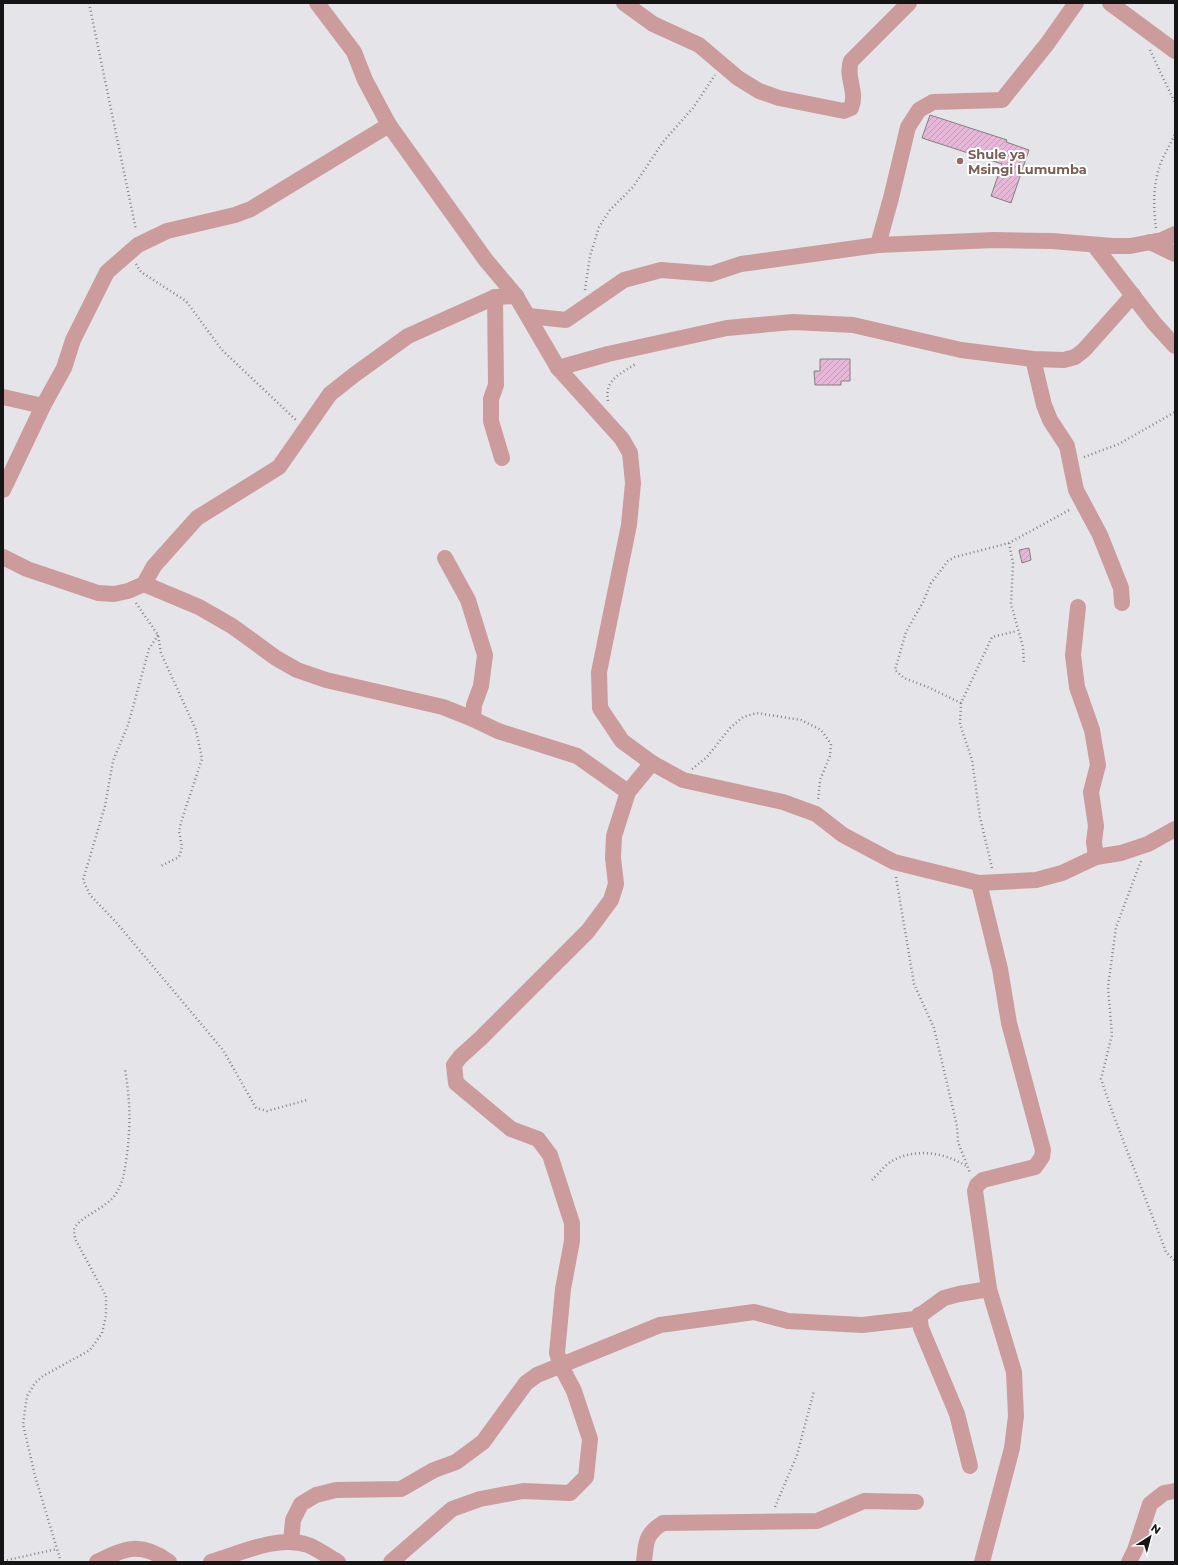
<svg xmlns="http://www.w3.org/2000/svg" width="1178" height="1565" font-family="Montserrat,sans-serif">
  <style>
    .building { fill: url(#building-hatch); stroke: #838082 }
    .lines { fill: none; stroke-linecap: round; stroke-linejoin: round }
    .path { stroke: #868689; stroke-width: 2.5; stroke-dasharray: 1 3; stroke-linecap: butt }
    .minor { stroke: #cc9c9d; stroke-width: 16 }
    .education-dot { fill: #8d6e63; stroke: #fff; stroke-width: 1.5 }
    .labels { text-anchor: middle; stroke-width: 4; stroke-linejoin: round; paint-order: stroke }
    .education-label { font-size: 13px; font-weight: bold; fill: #785e54; stroke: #fff; text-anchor: start }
  </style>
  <defs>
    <pattern id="building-hatch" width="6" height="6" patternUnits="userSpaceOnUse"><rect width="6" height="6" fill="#e7b7d7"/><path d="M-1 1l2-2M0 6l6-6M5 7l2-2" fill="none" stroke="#c59cb8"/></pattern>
  </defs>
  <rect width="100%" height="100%" fill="#e5e5e9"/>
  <g class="building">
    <polygon points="930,115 1007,140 1006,142 1029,150 1011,203 991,196 1002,164 922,138"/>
    <polygon points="820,359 850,359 850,381 841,381 841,385 815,385 814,371 820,371"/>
    <polygon points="1029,548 1031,560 1022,563 1019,550"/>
  </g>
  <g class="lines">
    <g class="path">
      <polyline points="89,3 136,230"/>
      <polyline points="1150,50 1175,103"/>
      <path d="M1156 228C1153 205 1153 181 1162 160 1166 151 1171 143 1175 134"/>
      <polyline points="136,264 141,272 186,301 222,350 296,420"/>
      <polyline points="585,290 590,256 599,227 610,210 633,187 663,142 693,108 715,75"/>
      <path d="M608 401C604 379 621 374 637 363"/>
      <polyline points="1084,457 1119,444 1175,412"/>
      <polyline points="1009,543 1013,563 1011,604 1023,647 1024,664"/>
      <polyline points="136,603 158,635 161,653 196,730 202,759 182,819 179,831 182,847 179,857 161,866"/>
      <polyline points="158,635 149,649 128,725 113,761 105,806 83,880 90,895 115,921 223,1050 256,1108 267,1111 307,1100"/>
      <polyline points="961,703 930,688 904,678 895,670 906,632 923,602 931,583 948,561 955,557 1009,543 1071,509"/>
      <polyline points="692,769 707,757 730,728 743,717 757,713 801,720 821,730 831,744 830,756 820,780 818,801"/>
      <polyline points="1141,861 1116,927 1108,987 1112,1035 1101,1079 1113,1114 1166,1252 1175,1261"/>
      <polyline points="992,868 980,817 972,760 960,724 961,703 992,637 1017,631"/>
      <polyline points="896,877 914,984 934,1028 957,1126 958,1142 970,1173"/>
      <path d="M872 1180C878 1174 885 1165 892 1161 915 1148 944 1152 966 1166"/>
      <polyline points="775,1507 797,1455 814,1391"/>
      <polyline points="3,1561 57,1549"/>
      <path d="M61 1562 35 1476 23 1424 27 1396 35 1383 43 1376 90 1350 102 1333 106 1316V1296L75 1239C75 1236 74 1233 74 1230 77 1217 109 1208 117 1192 124 1180 125 1168 127 1154 131 1122 130 1101 125 1069"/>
    </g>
    <g class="minor">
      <polyline points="317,3 354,52 365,80 389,125 485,259 516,296 558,368 622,439 630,453 633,483 629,525 599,672 600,708 622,741 652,763 683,780 783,802 816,814 843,835 894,862 979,883 1036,880 1062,873 1096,857 1121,853 1148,844 1175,829"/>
      <path d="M624 3 653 24 699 45 738 78 759 91 779 98 844 111 851 108C858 92 845 77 851 61L909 3"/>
      <polyline points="1110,3 1175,51"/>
      <polyline points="1150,242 1175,254"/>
      <polyline points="878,245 891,198 908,127 919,110 933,102 1002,100 1047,44 1076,3"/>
      <polyline points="1094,245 1154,323 1175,346"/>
      <polyline points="495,297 496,385 491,399 491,421 502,458"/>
      <polyline points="529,316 566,320 624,280 661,270 711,274 741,264 878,245 994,240 1052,241 1113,246 1130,246 1162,240 1175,234"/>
      <polyline points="1033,359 1044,405 1050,420 1067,446 1076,490 1100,535 1121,588 1122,603"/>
      <polyline points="558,368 608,354 727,328 793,322 853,325 961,350 1033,359 1064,360 1075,357 1084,350 1133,295"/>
      <polyline points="3,397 43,406"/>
      <polyline points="3,490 43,406 64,368 73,340 107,272 138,245 167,231 235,215 251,209 389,125"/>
      <polyline points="3,557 27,569 98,593 114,594 128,591 144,584 154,566 197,518 279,467 330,394 354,375 408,336 495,297 516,296"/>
      <polyline points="445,558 468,600 485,655 481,686 474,705 473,719"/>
      <polyline points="144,584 199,607 232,626 276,658 297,670 326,680 443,707 473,719 498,731 577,756 628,792"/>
      <polyline points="1078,607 1073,655 1077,687 1092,730 1098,765 1091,792 1096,826 1094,842 1096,857"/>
      <polyline points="979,883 1000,969 1009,1023 1043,1150 1042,1157 1035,1167 983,1180 977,1185 975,1191 989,1289 1014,1372 1016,1416 1012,1448 982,1562"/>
      <polyline points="919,1315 921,1328 957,1414 970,1466"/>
      <polyline points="291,1542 293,1520 301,1504 316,1495 336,1490 401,1489 434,1470 456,1462 483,1442 526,1383 537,1375 660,1325 754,1312 788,1321 862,1325 915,1319 944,1298 959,1294 989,1289"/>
      <path d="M97 1562C125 1548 141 1541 169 1562"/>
      <path d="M211 1562C241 1553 277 1535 308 1545 318 1549 329 1557 338 1562"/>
      <polyline points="391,1562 452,1509 480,1499 523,1491 570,1493 586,1477 590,1439 574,1391 561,1366 557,1353 563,1289 572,1241 572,1223 550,1155 538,1139 511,1129 456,1083 454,1065 460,1057 481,1038 588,931 611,900 616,884 613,858 614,836 628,792 652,763"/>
      <path d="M644 1562C646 1543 645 1534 663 1523L817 1521 864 1501 916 1502"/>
      <polyline points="1129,1562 1135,1550 1150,1504 1164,1493 1175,1491"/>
    </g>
  </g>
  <circle class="education-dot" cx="960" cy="161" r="4"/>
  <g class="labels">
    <g class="education-label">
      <text x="968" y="159">Shule ya<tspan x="968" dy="15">Msingi Lumumba</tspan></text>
    </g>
  </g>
  <rect width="1178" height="1565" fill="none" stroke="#151516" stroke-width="8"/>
  <g transform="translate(1150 1537) rotate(36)" stroke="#ffffff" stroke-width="3" paint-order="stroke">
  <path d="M0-3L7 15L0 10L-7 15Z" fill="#151516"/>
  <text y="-6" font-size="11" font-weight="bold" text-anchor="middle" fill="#151516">N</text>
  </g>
</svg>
